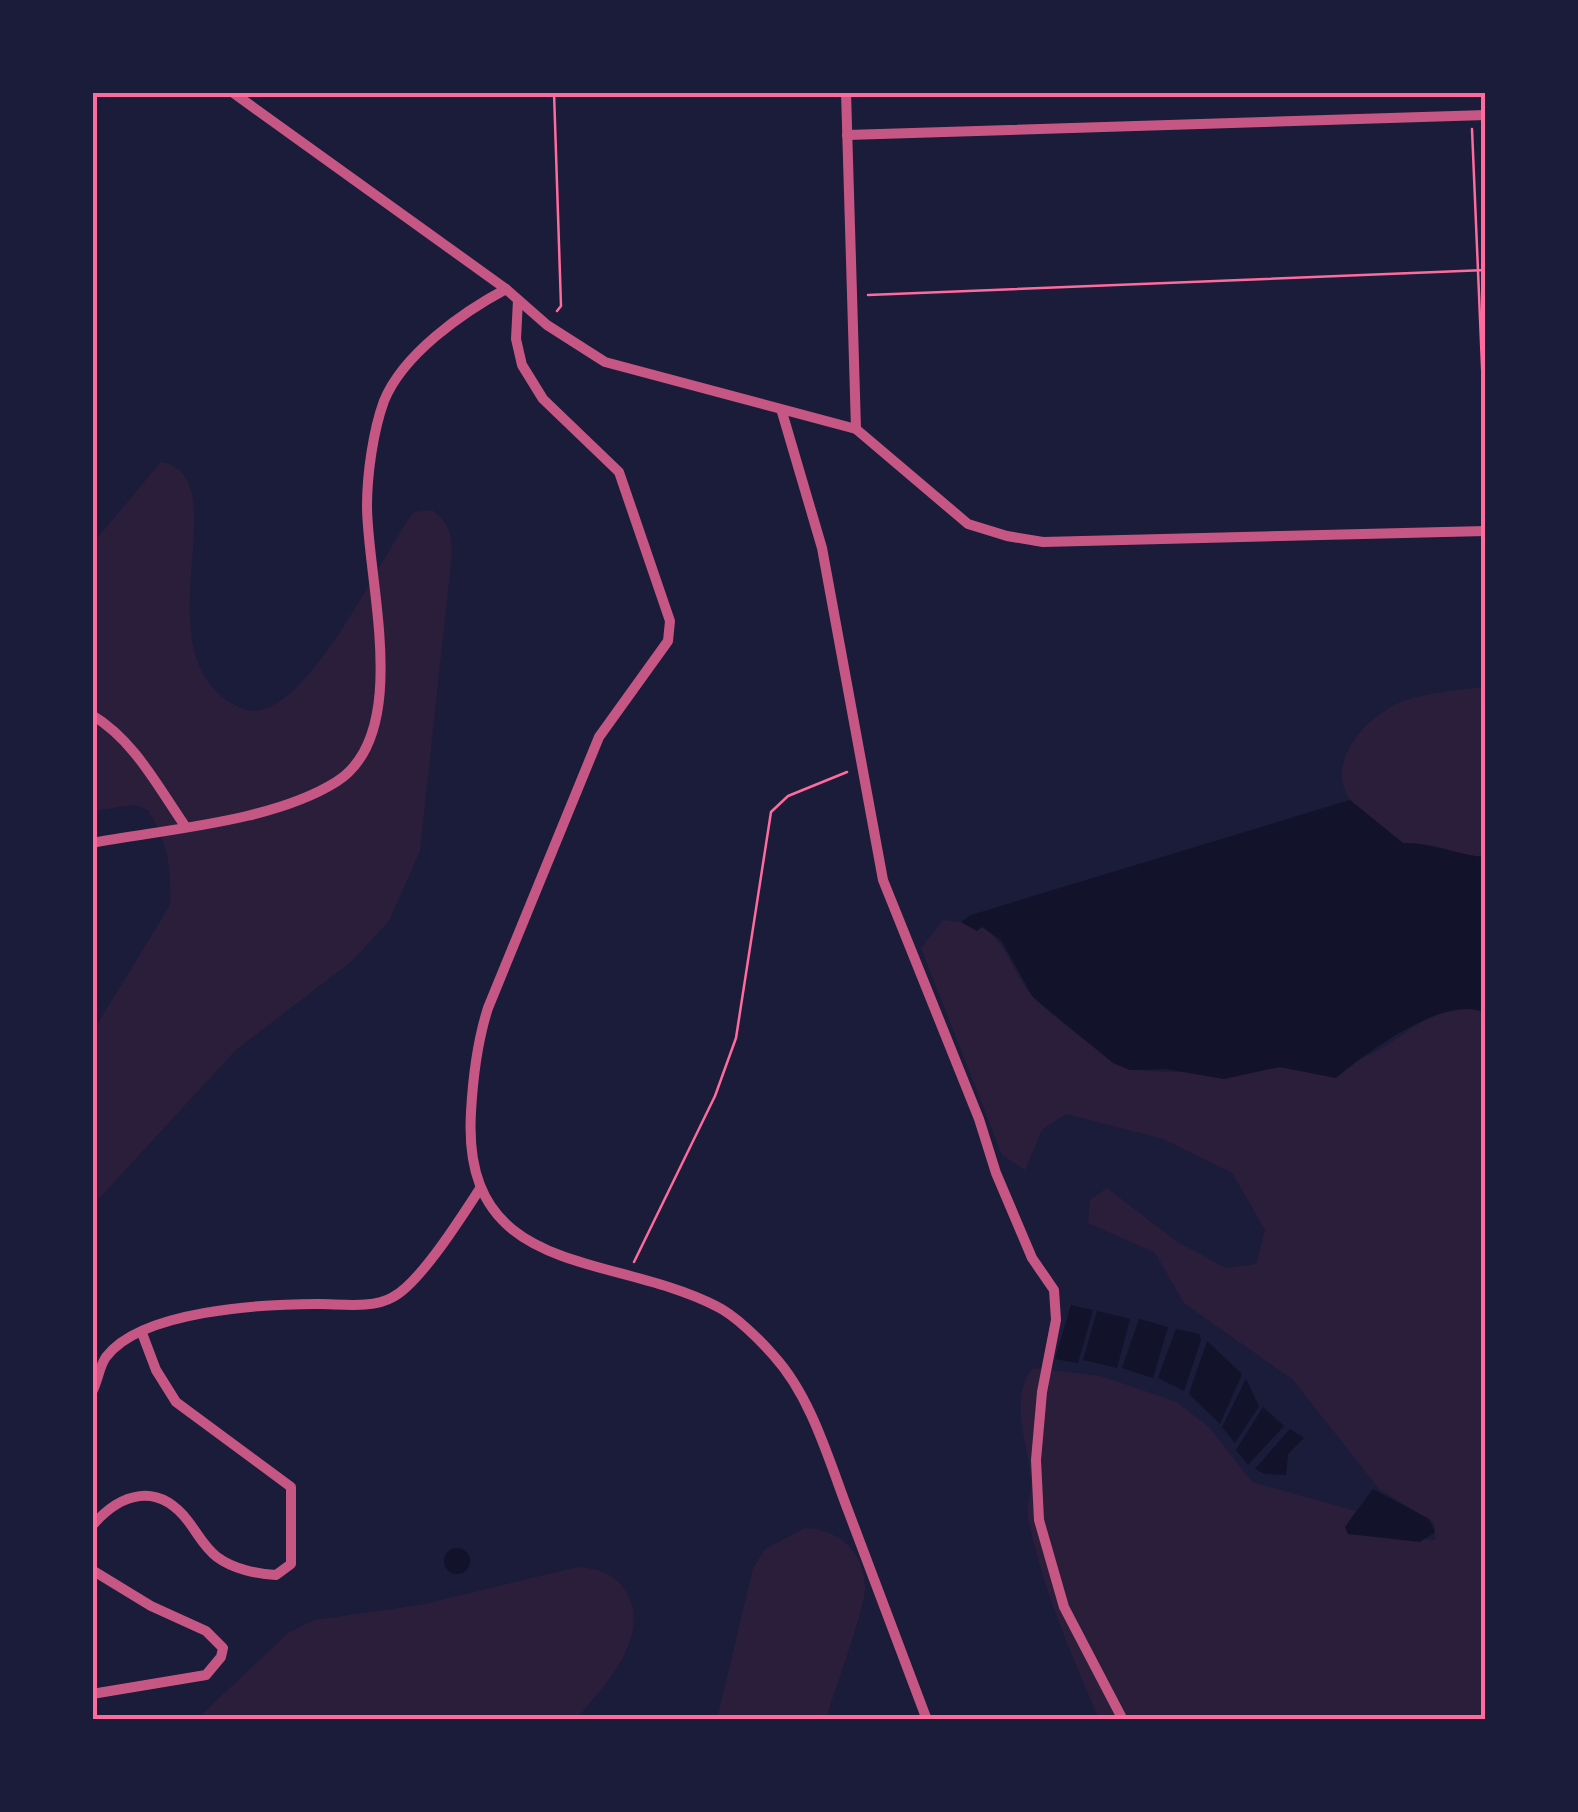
<svg xmlns="http://www.w3.org/2000/svg" width="1578" height="1812" font-family="Cabin,sans-serif">
  <style>
    .green { fill: #2a1e3b }
    .water { fill: #12122b }
    .lines { fill: none; stroke-linecap: round; stroke-linejoin: round }
    .path { stroke: #ff6b9d; stroke-width: 2.5 }
    .minor { stroke: #c65784; stroke-width: 10 }
    .neatline { fill: none; stroke: #ff6b9d; stroke-width: 4 }
  </style>
  <rect width="100%" height="100%" fill="#1b1b3a"/>
  <g class="green">
    <path d="M161 462C243 476 133 660 241 708 301 735 382 552 414 512L432 510C449 523 452 533 452 554L420 851 389 921 352 961 236 1050 93 1205V1031L170 905C172 870 167 839 148 810L134 805 93 811V543Z"/>
    <path d="M1485 687V857C1456 855 1432 842 1403 843 1387 830 1360 815 1349 798 1325 761 1367 716 1401 702 1428 692 1458 690 1485 687Z"/>
    <path d="M943 920 961 922 977 931 982 926C1011 947 1013 976 1035 999 1056 1019 1101 1054 1127 1067 1149 1079 1322 1066 1355 1060 1393 1052 1440 990 1485 1013V1719L1101 1720 1097 1714C1070 1652 1041 1584 1028 1517 1026 1505 1032 1492 1031 1479 1028 1443 1008 1399 1033 1368L1101 1376 1177 1402 1210 1428 1252 1482 1356 1511 1345 1527 1348 1534 1435 1540 1434 1523 1379 1489 1293 1380 1184 1303 1155 1253 1088 1223 1090 1200 1107 1188 1176 1241 1226 1268 1256 1264 1265 1230 1232 1173 1163 1139 1066 1114 1042 1130 1025 1170 1002 1155 921 948Z"/>
    <path d="M805 1528C839 1530 863 1550 865 1586 867 1604 833 1695 826 1719H717L753 1568 765 1549Z"/>
    <path d="M577 1567C596 1568 614 1573 625 1590 654 1634 605 1686 576 1719H197L288 1633 314 1620 420 1605Z"/>
  </g>
  <g class="water">
    <path d="M1350 800 1403 843C1432 842 1456 855 1485 857V1013C1446 993 1366 1053 1336 1078L1279 1067 1224 1079 1166 1069 1130 1070 1113 1063 1033 997 1001 940 982 927 977 931 961 922 971 915Z"/>
    <polygon points="1071,1305 1093,1310 1078,1363 1055,1359"/>
    <polygon points="1097,1311 1130,1319 1117,1368 1083,1360"/>
    <polygon points="1139,1319 1168,1327 1153,1378 1122,1368"/>
    <polygon points="1176,1329 1199,1334 1201,1340 1184,1391 1158,1378"/>
    <polygon points="1207,1341 1242,1374 1220,1424 1189,1394"/>
    <polygon points="1246,1379 1259,1406 1235,1443 1222,1427"/>
    <polygon points="1263,1407 1284,1426 1248,1465 1236,1450"/>
    <polygon points="1290,1429 1304,1438 1288,1454 1286,1475 1265,1474 1255,1469"/>
    <polygon points="1373,1489 1429,1519 1435,1532 1420,1542 1348,1534 1345,1527"/>
    <circle cx="457" cy="1561" r="13"/>
  </g>
  <g class="lines">
    <g class="path">
      <polyline points="554,92 561,306 557,311"/>
      <polyline points="1472,129 1486,460"/>
      <polyline points="868,295 1486,270"/>
      <polyline points="634,1262 715,1096 736,1038 771,812 788,796 847,772"/>
    </g>
    <g class="minor">
      <polyline points="232,92 506,289 547,325 605,362 856,429 968,524 1007,536 1043,542 1486,531"/>
      <polyline points="846,92 856,429"/>
      <polyline points="847,135 1486,115"/>
      <path d="M518 300 516 339 522 365 543 399 619 472 670 621 668 641 599 737 488 1008C477 1042 473 1076 471 1112 461 1279 611 1252 716 1306 735 1315 760 1340 774 1356 812 1398 829 1461 849 1513 875 1582 901 1651 927 1720"/>
      <polyline points="782,412 822,548 883,880 979,1119 996,1173 1032,1258 1054,1290 1056,1320 1042,1392 1036,1460 1039,1520 1064,1607 1123,1720"/>
      <path d="M92 715C134 740 158 787 185 826"/>
      <path d="M92 843C166 829 272 822 336 782 413 734 367 580 367 506 367 475 373 431 384 401 403 354 463 312 506 289"/>
      <path d="M92 1392C98 1381 99 1367 106 1357 141 1310 264 1304 318 1304 341 1304 373 1309 393 1297 420 1283 462 1216 479 1190"/>
      <path d="M92 1526C121 1492 158 1482 188 1521 198 1534 204 1547 217 1557 233 1569 257 1574 276 1575L291 1564V1487L176 1402 156 1370 142 1333"/>
      <polyline points="92,1570 151,1606 206,1631 223,1648 221,1657 206,1675 92,1694"/>
    </g>
  </g>
  <rect width="1578" height="1812" fill="none" stroke="#1b1b3a" stroke-width="190"/>
  <rect x="95" y="95" width="1388" height="1622" class="neatline"/>
</svg>
